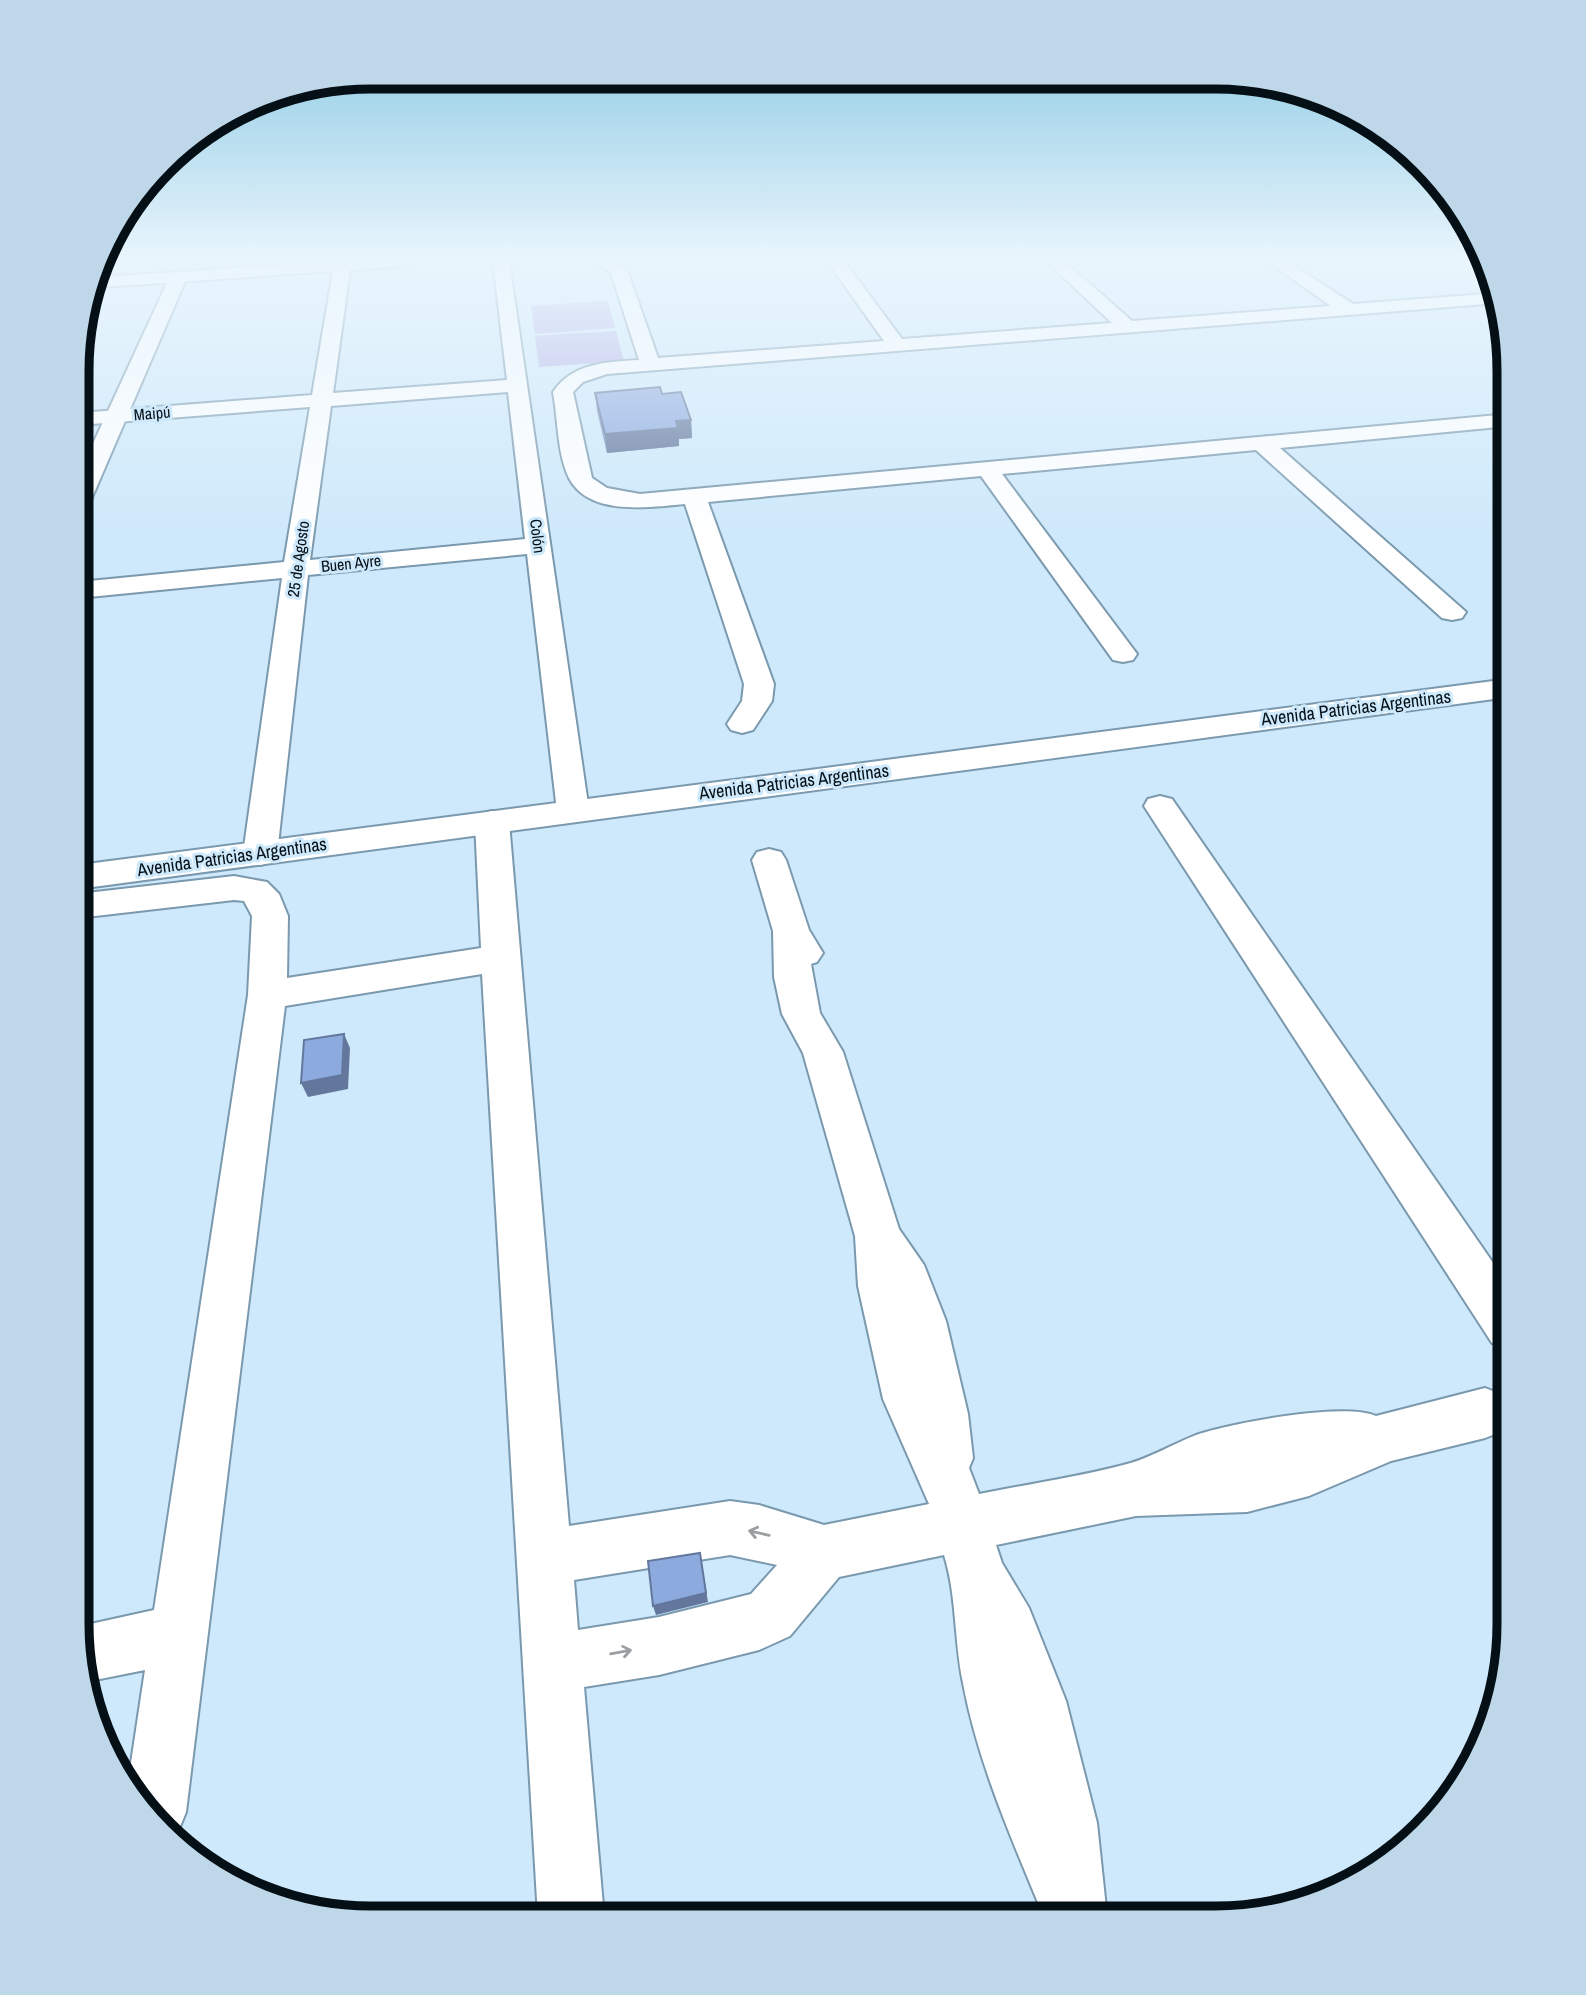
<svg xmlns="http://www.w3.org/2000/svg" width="1586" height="1995" font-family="'Archivo Narrow',sans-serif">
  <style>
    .green { fill: #b2afe4 }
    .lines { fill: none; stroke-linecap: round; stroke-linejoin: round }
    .street-casing { stroke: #7a99ae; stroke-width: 4 }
    .secondary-casing { stroke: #7a99ae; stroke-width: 4 }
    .street { fill: #fff; fill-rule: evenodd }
    .secondary { fill: #fff; fill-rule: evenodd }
    .wall { fill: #7992c0 }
    .shaded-wall { fill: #63779c }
    .building { fill: #8daadf; stroke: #63779c; stroke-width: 2 }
    .oneway { stroke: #9b9fa2 }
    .labels { text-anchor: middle; stroke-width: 6; stroke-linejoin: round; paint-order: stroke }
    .far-street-label { font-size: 16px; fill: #040f16; stroke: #cee9fb }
    .street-label { font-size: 18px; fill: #040f16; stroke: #cee9fb }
    .rim { fill: none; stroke: #040f16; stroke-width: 9 }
  </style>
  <rect width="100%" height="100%" fill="#cee9fb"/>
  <g class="green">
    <polygon points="608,301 615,328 535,334 531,306"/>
    <polygon points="616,331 624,361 539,367 535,336"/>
  </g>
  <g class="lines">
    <defs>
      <g id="street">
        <path d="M328 261H412L404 266 350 270 333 393 507 380 493 261H509L589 811 585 818 573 821 561 818 557 811 527 554 308 575 277 854 272 862 260 865 248 862 243 854 282 578 79 598V582L284 562 310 407 79 425V413L312 395 333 271 178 282 169 277 178 272ZM508 392 525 539 310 560 331 406Z"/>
        <path d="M615 261 627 270 658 358 884 341 827 261H844L902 339 1112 323 1046 261H1064L1132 321 1331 306 1267 261H1287L1353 304 1498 293 1499 303 607 374 583 382 573 392 592 478 607 488 640 494 1509 414V426L1280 448 1466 612 1462 618 1452 620 1442 618 1256 450 1002 474 1137 654 1133 660 1123 662 1113 660 981 476 708 502 774 684 772 701 753 730 742 733 731 730 727 724 742 701 744 684 685 504C651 507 589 517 569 478 557 453 558 419 553 392 572 363 606 362 639 360L611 273 596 262Z"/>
        <polygon points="1160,796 1172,799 1509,1286 1509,1349 1492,1343 1144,806 1148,799"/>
        <path d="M492 811 504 814 509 822 569 1526 730 1501 759 1505 824 1525 929 1504 883 1399 858 1286 855 1236 803 1053 782 1014 774 977 773 931 752 860 757 852 769 849 781 852 786 860 809 930 823 953 817 962 811 964 820 1013 843 1052 899 1229 924 1265 946 1321 968 1414 973 1458 969 1468 979 1494C1028 1484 1079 1477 1127 1464 1150 1458 1173 1444 1196 1435 1232 1423 1343 1402 1376 1416L1485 1388 1503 1395C1509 1410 1509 1416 1503 1431L1485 1438 1391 1461 1309 1496 1247 1512 1136 1516 996 1545 1002 1563 1029 1608 1066 1701 1097 1823 1106 1908 1102 1917H1044C1013 1842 978 1764 963 1683 954 1641 957 1597 944 1555L839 1577 790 1636 759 1650 659 1675 584 1687 604 1917H538L482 974 285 1006 186 1812 177 1834 128 1783 145 1670 85 1682 77 1627 154 1610 248 995 252 916 244 901 234 900 78 918V894L234 876 267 882 279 894 288 916 287 978 481 948 475 822 480 814ZM730 1555 777 1565 751 1594 659 1617 578 1630 574 1580Z"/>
      </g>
      <g id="secondary">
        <polygon points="178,272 187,277 91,500 87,505 79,507 79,474 167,283 97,287 98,277"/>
        <polygon points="1509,679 1509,697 78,889 79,865"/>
      </g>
    </defs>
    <use href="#street" class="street-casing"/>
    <use href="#secondary" class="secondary-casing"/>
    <use href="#street" class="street"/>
    <use href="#secondary" class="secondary"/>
  </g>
  <polygon class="wall" points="595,393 662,394 691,420 692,438 679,439 679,446 607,453 597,411"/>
  <g class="shaded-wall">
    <polygon points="691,420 692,438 679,439 679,446 607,453 605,434 676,421"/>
    <polygon points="344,1034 350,1048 348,1089 308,1097 301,1083"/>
    <polygon points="700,1553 708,1602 656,1615 653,1606"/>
  </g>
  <g class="building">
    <polygon points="660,387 662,394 681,392 691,420 676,421 678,428 605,434 595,393"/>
    <polygon points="344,1034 342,1075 301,1083 304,1040"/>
    <polygon points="700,1553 706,1593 653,1606 648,1561"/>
  </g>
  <defs><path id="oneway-shaft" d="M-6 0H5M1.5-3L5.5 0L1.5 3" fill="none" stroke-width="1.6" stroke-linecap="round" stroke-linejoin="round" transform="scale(1.75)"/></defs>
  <g class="oneway">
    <use href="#oneway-shaft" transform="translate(759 1533) rotate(-167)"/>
    <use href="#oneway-shaft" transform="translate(621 1652) rotate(-10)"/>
  </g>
  <linearGradient id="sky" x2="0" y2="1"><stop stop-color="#82c5e0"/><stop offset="0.48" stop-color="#e9f5fd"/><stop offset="1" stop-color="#e9f5fd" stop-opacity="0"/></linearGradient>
  <rect width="1586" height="541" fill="url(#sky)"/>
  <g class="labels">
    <g class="far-street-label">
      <text transform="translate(152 413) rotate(-5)" y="6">Maipú</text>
      <text transform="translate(538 536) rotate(83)" y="6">Colón</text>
      <text transform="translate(298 559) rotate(-82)" y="6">25 de Agosto</text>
      <text transform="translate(351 563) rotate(-6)" y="6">Buen Ayre</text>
    </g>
    <g class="street-label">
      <text transform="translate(1356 708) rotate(-7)" y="6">Avenida Patricias Argentinas</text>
      <text transform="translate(794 782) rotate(-7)" y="6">Avenida Patricias Argentinas</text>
      <text transform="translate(232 857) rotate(-8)" y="6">Avenida Patricias Argentinas</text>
    </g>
  </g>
  <path d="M0 0H1586V1995H0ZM371 89H1215A282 282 0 0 1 1497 371V1624A282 282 0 0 1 1215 1906H371A282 282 0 0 1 89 1624V371A282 282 0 0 1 371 89Z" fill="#bed8e9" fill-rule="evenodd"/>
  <path class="rim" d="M371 89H1215A282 282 0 0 1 1497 371V1624A282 282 0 0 1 1215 1906H371A282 282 0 0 1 89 1624V371A282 282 0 0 1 371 89Z"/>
</svg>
